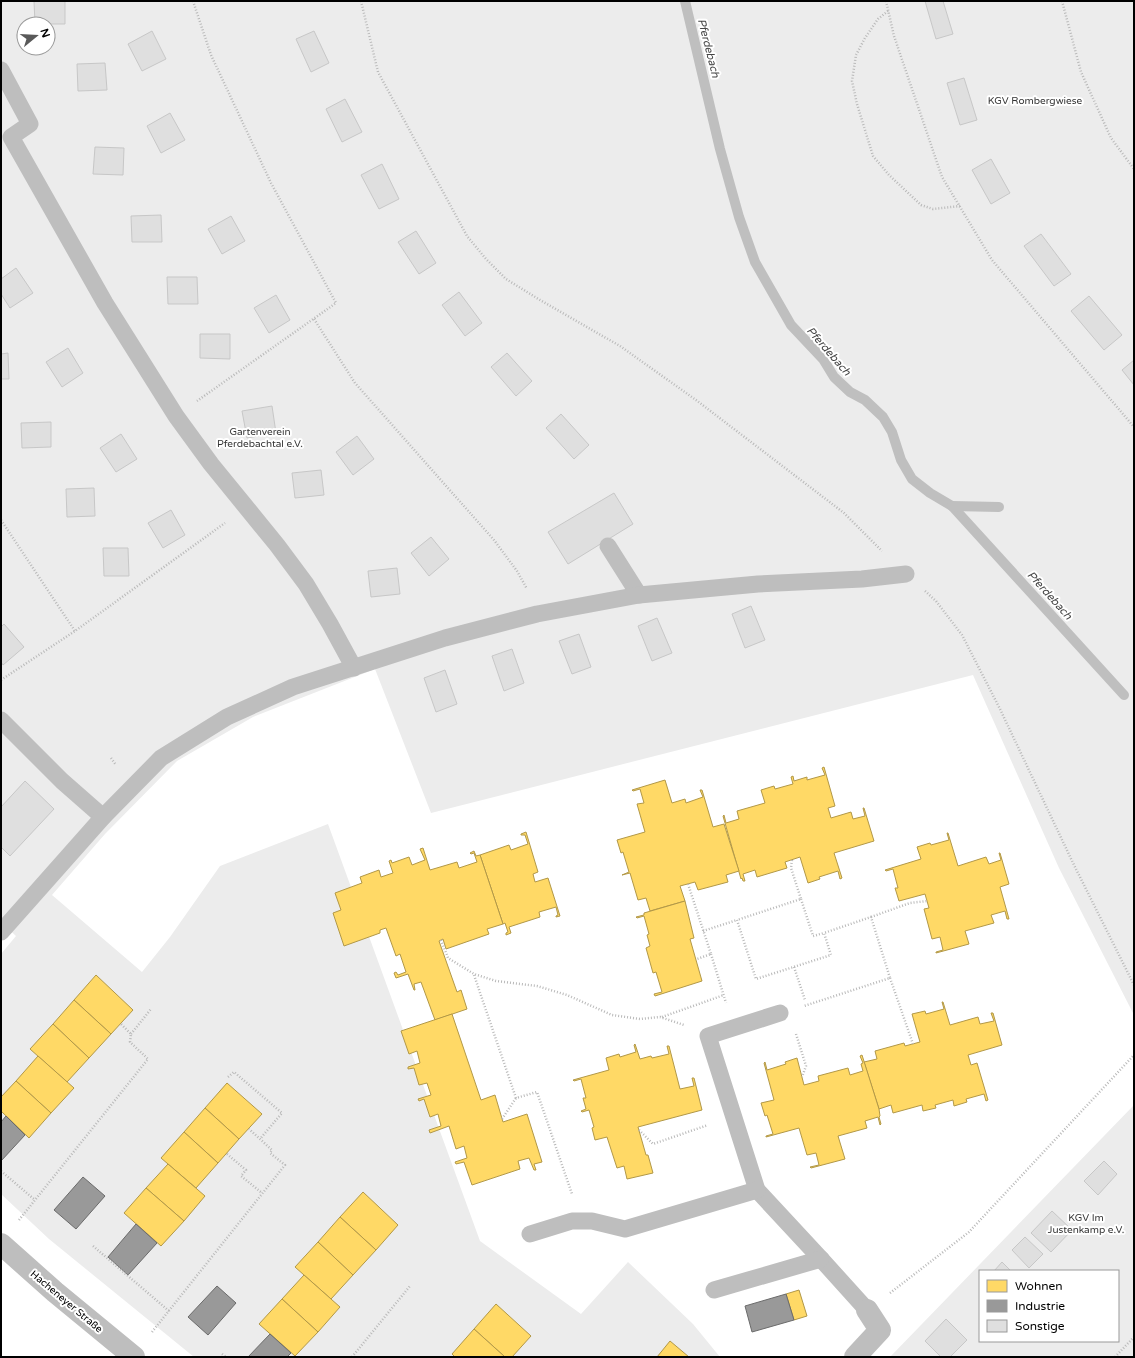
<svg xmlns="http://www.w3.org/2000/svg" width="1135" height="1358" font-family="'Varela Round',sans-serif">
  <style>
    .green { fill: #ececec; fill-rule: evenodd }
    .homes { fill: #ffd966; stroke: #b29847 }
    .industry { fill: #999; stroke: #6b6b6b }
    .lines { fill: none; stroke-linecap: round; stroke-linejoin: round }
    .stream { stroke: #bfbfbf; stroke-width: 10 }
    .building { fill: #dfdfdf; stroke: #c7c7c7 }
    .path { stroke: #b9b9b9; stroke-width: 2.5; stroke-dasharray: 1 2; stroke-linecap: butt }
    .lane { stroke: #bebebe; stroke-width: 17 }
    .street { stroke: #bebebe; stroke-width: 22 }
    .labels { text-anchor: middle; stroke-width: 4; stroke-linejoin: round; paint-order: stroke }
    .park-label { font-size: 10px; fill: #333; stroke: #fff }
    .street-label { font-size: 10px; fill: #000; stroke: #fff }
    .water-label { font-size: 11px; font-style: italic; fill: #444; stroke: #fff }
  </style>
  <rect width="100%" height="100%" fill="#fff"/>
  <g class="green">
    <path d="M1 1H1134V1015L1059 868 973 675 431 813 375 669 253 717 177 761 105 834 52 895 142 972 170 937 220 866 328 824 480 1241 581 1314 628 1262 693 1324 720 1357H194L49 1239 1 1194V954L16 936 1 922ZM24 24H48V48H24Z"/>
    <path d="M1134 1105V1357H890ZM980 1271H1118V1341H980Z"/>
  </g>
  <g class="homes">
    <polygon points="824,767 835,806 828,808 831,818 851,812 853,819 865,816 863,808 864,808 874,841 834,853 842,878 840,879 838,871 819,877 820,879 808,883 800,857 785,862 787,868 757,877 755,870 743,874 745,881 743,881 742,878 741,879 723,816 724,815 726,823 739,819 737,811 765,803 761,790 774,786 775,789 793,784 791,777 793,776 794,781 807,777 807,780 825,775 822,768"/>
    <polygon points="665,780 672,803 685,799 686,803 703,797 700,790 702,790 713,827 724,824 739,871 726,875 728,882 698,890 695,882 680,886 685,901 650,911 646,898 638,900 630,873 622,875 629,872 623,852 621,853 617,840 645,832 637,804 644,803 640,789 633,791 632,790"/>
    <polygon points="526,832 538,872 533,874 535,882 548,878 560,916 556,917 556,916 558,915 556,907 539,912 540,917 509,927 511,933 506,935 506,933 508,932 505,923 503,924 480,855 509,845 511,850 528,844 525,835 521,835 521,834"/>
    <polygon points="947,833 948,833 958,866 986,857 989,864 1001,860 999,853 1000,853 1009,884 1000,887 1009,919 1007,919 1005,911 991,915 994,923 965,931 969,944 936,953 936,952 943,950 940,937 932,939 924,909 929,908 925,894 899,901 895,888 898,888 893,869 886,871 885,870 921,859 917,847 930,843 931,845 949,840"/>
    <polygon points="423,848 430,870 457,862 459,868 477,862 474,853 471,854 470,853 474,851 476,856 480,855 503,924 487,929 489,934 446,949 443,939 439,941 457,992 461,990 467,1009 435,1020 421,982 414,984 415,990 414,990 408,974 396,978 394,973 396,972 398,975 406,972 400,954 396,956 386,928 380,930 380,933 344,946 333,913 341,910 335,893 362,883 360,877 379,870 381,877 393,873 389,861 391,860 392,863 409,857 412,865 425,860 420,849"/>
    <polygon points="685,901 694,938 690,939 702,981 655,996 654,994 662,992 656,972 653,973 646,948 650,946 647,935 649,934 644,916 637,918 636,917 644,915 644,913"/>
    <polygon points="96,975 133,1010 111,1034 74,1000"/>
    <polygon points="74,1000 111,1034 89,1058 53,1024"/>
    <polygon points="942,1002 943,1002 950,1025 978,1017 980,1024 994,1021 991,1013 993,1013 1002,1045 968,1055 971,1065 977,1063 988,1100 986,1101 984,1094 966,1099 967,1102 954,1106 953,1100 935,1105 936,1108 923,1111 922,1105 893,1113 891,1105 879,1109 864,1062 877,1059 875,1051 904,1043 905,1046 920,1042 912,1014 925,1011 926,1014 944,1009"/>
    <polygon points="452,1014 481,1100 495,1095 503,1122 527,1114 542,1162 534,1164 536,1170 534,1170 529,1158 518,1161 520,1169 472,1185 464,1162 456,1164 455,1162 467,1158 464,1146 456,1149 449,1126 430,1133 429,1130 441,1126 438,1114 430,1117 424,1099 419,1101 418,1099 431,1095 427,1083 419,1085 414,1068 408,1069 408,1067 420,1063 417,1051 409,1054 401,1031"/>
    <polygon points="53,1024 89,1058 67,1082 30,1049"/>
    <polygon points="635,1044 640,1059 651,1056 652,1058 669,1054 667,1046 669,1046 680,1089 694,1086 692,1078 694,1078 702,1110 638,1127 646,1155 648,1155 653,1173 627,1179 624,1166 617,1168 607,1137 595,1140 592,1128 594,1127 589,1110 582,1112 581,1111 586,1109 583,1098 586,1098 581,1079 574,1081 573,1080 609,1070 606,1058 619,1054 620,1057 636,1052 634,1045"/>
    <polygon points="862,1055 879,1109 880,1116 879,1117 881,1124 880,1125 878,1117 865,1121 867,1128 838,1136 845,1159 811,1168 810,1167 819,1165 816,1153 807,1155 799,1128 766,1137 766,1136 773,1134 767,1115 765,1116 761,1103 774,1100 764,1063 765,1062 767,1070 786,1064 785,1062 797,1058 804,1085 819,1081 818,1076 848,1068 850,1075 863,1071 861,1064 863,1063 860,1056"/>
    <polygon points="38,1056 74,1088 51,1113 16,1081"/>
    <polygon points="16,1081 51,1113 29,1138 1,1111 1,1097"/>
    <polygon points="227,1083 262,1114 239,1139 205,1108"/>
    <polygon points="205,1108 239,1139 218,1163 184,1132"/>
    <polygon points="184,1132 218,1163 196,1188 161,1158"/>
    <polygon points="168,1164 205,1196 184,1221 146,1188"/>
    <polygon points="146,1188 184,1221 161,1246 124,1213"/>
    <polygon points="363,1192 398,1225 376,1250 340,1217"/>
    <polygon points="340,1217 376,1250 353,1275 318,1242"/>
    <polygon points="318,1242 353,1275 331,1299 295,1267"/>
    <polygon points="304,1275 340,1307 318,1332 282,1299"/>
    <polygon points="799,1290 807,1316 794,1320 786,1294"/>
    <polygon points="282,1299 318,1332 295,1356 259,1324"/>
    <polygon points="496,1304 531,1336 512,1357 505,1357 474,1329"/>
    <polygon points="474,1329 505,1357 455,1357 452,1354"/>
    <polygon points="670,1341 689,1357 657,1357"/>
  </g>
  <g class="industry">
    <polygon points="6,1116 25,1135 1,1161 1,1122"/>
    <polygon points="83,1177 105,1196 76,1229 54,1210"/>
    <polygon points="136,1224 157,1243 128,1275 108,1257"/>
    <polygon points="217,1286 236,1303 208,1335 188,1317"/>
    <polygon points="786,1294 794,1320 752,1332 745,1306"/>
    <polygon points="270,1334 291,1353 287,1357 248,1357"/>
  </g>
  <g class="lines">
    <g class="stream">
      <polyline points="685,1 720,149 739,217 755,262 791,325 823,359 834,377 850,392 865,400 883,417 892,432 901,460 912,479 930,493 952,506 1124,695"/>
      <polyline points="952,506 999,507"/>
    </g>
  </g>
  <g class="building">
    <polygon points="34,1 65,1 65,24 35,24"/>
    <polygon points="925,1 943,1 953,34 936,39"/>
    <polygon points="152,31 166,59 142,71 128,44"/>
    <polygon points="314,31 329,63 311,72 296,39"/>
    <polygon points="105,63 107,90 78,91 77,64"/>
    <polygon points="964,78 977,120 960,125 947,83"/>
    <polygon points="345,99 362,132 342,142 326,109"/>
    <polygon points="170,113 185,140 161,153 147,126"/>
    <polygon points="95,147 124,148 123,175 93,174"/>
    <polygon points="991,159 1010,193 991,204 972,170"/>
    <polygon points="382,164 399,199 379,209 361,175"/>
    <polygon points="161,215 162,242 132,242 131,216"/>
    <polygon points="231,216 245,241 222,254 208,229"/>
    <polygon points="416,231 436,263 419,274 398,242"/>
    <polygon points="1041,234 1071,274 1054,286 1024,246"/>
    <polygon points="16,268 33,293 10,308 1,294 1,279"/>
    <polygon points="167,277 197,277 198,304 168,304"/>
    <polygon points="459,292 482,323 465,336 442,305"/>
    <polygon points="276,295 290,320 269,333 254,308"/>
    <polygon points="1089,296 1122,335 1104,350 1071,311"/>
    <polygon points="200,334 230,334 230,359 200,358"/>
    <polygon points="68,348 83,373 62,387 46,362"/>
    <polygon points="8,353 9,379 1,379 1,354"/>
    <polygon points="507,353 532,381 516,396 491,367"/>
    <polygon points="1134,360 1134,385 1122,370"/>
    <polygon points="272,406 276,433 247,438 242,411"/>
    <polygon points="561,414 589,445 574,459 546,428"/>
    <polygon points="51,422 51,447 22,448 21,423"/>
    <polygon points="121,434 137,459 116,472 100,448"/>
    <polygon points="357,436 374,459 353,475 336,452"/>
    <polygon points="321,470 324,495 295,498 292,473"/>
    <polygon points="94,488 95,516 67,517 66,489"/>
    <polygon points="614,493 633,524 568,564 548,532"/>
    <polygon points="171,510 185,535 163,548 148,523"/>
    <polygon points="431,537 449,559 429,576 411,553"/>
    <polygon points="103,548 128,548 129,576 104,576"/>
    <polygon points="397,568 400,594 371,597 368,571"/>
    <polygon points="751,606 765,640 745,648 732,614"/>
    <polygon points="657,618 672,653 652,661 638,626"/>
    <polygon points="4,624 24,647 3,665 1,662 1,627"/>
    <polygon points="579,634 591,667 572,674 559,641"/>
    <polygon points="512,649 524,683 504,691 492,656"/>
    <polygon points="445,670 457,704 436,712 424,678"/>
    <polygon points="25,781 54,809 10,856 1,847 1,807"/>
    <polygon points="1104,1161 1117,1174 1098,1195 1084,1181"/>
    <polygon points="1052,1211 1072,1230 1051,1252 1031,1233"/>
    <polygon points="1025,1237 1043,1254 1029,1268 1012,1250"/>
    <polygon points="1002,1262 1011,1271 994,1271"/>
    <polygon points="946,1319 967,1340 950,1357 941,1357 925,1341"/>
  </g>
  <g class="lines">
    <g class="path">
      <polyline points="193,1 211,55 271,183 336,303 197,401"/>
      <polyline points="361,1 378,72 467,236 486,259 506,279 540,300 620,346 696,400 844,513 882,551"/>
      <polyline points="886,1 894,36 942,177 992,260 1134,427"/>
      <polyline points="1062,1 1081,72 1111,138 1134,169"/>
      <polyline points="888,11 878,19 865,38 856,55 852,81 857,104 873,156 889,175 921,205 933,209 960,206"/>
      <polyline points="314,319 355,383 494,540 517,571 527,589"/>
      <polyline points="1,520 75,631"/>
      <polyline points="925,591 936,601 962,635 999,707 1074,865 1134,985"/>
      <polyline points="1,680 75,631 225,523"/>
      <polyline points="111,758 116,765"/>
      <polyline points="792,860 791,868 801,899 737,920 756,979 831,955 824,933 871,917 890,978 804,1006"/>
      <polyline points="688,884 711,954 697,959"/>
      <polyline points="801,899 813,936 824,933"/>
      <polyline points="871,917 910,903 927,901"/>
      <polyline points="703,931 737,920"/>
      <polyline points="441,940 448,958 474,974 496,981 537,986 567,995 612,1015 640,1019 660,1017 684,1025"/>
      <polyline points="711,954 726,1003"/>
      <polyline points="794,967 805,1000"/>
      <polyline points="474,975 516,1098 537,1092 572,1194"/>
      <polyline points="890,978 913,1044"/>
      <polyline points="662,1017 724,995"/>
      <polyline points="131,1034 151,1009"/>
      <polyline points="796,1034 806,1066 802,1077"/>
      <polyline points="228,1077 234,1072 282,1113 260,1139"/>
      <polyline points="502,1119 516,1098"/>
      <polyline points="639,1130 653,1144 708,1125"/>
      <polyline points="227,1154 246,1170 241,1176 262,1193"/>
      <polyline points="1,1171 35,1200"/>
      <polyline points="19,1220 148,1059 130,1042 131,1034 120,1023"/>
      <polyline points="93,1246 169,1311"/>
      <polyline points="890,1293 969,1232 1134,1055"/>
      <polyline points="152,1332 285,1165 270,1153 272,1150 249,1129"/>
      <polyline points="222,1354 226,1357"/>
      <polyline points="352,1357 410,1286"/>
      <polyline points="1115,1357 1134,1337"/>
    </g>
    <g class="lane">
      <polyline points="1,70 30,124 11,137 105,303 176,416 211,464 277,545 306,584 330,624 354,668"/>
      <polyline points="608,546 639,595"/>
      <polyline points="1,720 62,781 103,817"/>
      <polyline points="1,932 103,817 161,758 227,717 293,687 445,638 537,614 639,595 758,584 862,579 906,574"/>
      <polyline points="780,1013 708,1036 757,1190 821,1259 867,1310"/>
      <polyline points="530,1234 572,1221 592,1221 625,1229 757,1190"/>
      <polyline points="714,1290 821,1259"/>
    </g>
    <g class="street">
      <polyline points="1,1244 55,1292 134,1357"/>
      <polyline points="855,1357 880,1330 867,1310"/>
    </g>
  </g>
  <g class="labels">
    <g class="park-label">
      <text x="1035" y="104">KGV Rombergwiese</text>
      <text x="260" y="435">Gartenverein<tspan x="260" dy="12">Pferdebachtal e.V.</tspan></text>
      <text x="1086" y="1221">KGV Im<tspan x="1086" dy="12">Justenkamp e.V.</tspan></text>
    </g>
    <g class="street-label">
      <text transform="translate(67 1301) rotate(40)" y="4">Hacheneyer Straße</text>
    </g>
    <g class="water-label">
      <text transform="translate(709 48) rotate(76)" y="4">Pferdebach</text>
      <text transform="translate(829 351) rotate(49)" y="4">Pferdebach</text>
      <text transform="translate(1050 595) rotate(48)" y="4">Pferdebach</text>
    </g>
  </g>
  <rect width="1135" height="1358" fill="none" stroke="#000000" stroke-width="4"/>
  <rect x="979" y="1270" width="140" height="72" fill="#ffffff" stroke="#999999"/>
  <rect x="987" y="1280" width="20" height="12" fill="#ffd966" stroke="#999999"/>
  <text x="1015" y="1290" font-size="12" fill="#000000">Wohnen</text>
  <rect x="987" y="1300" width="20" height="12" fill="#999999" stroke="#999999"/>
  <text x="1015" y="1310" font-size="12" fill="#000000">Industrie</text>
  <rect x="987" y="1320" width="20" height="12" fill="#dfdfdf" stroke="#999999"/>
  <text x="1015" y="1330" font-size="12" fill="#000000">Sonstige</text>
  <g transform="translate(36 36) rotate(72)"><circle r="19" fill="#ffffff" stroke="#999999"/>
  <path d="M0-3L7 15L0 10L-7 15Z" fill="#595959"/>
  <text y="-6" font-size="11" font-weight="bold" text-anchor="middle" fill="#000000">N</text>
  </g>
</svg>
